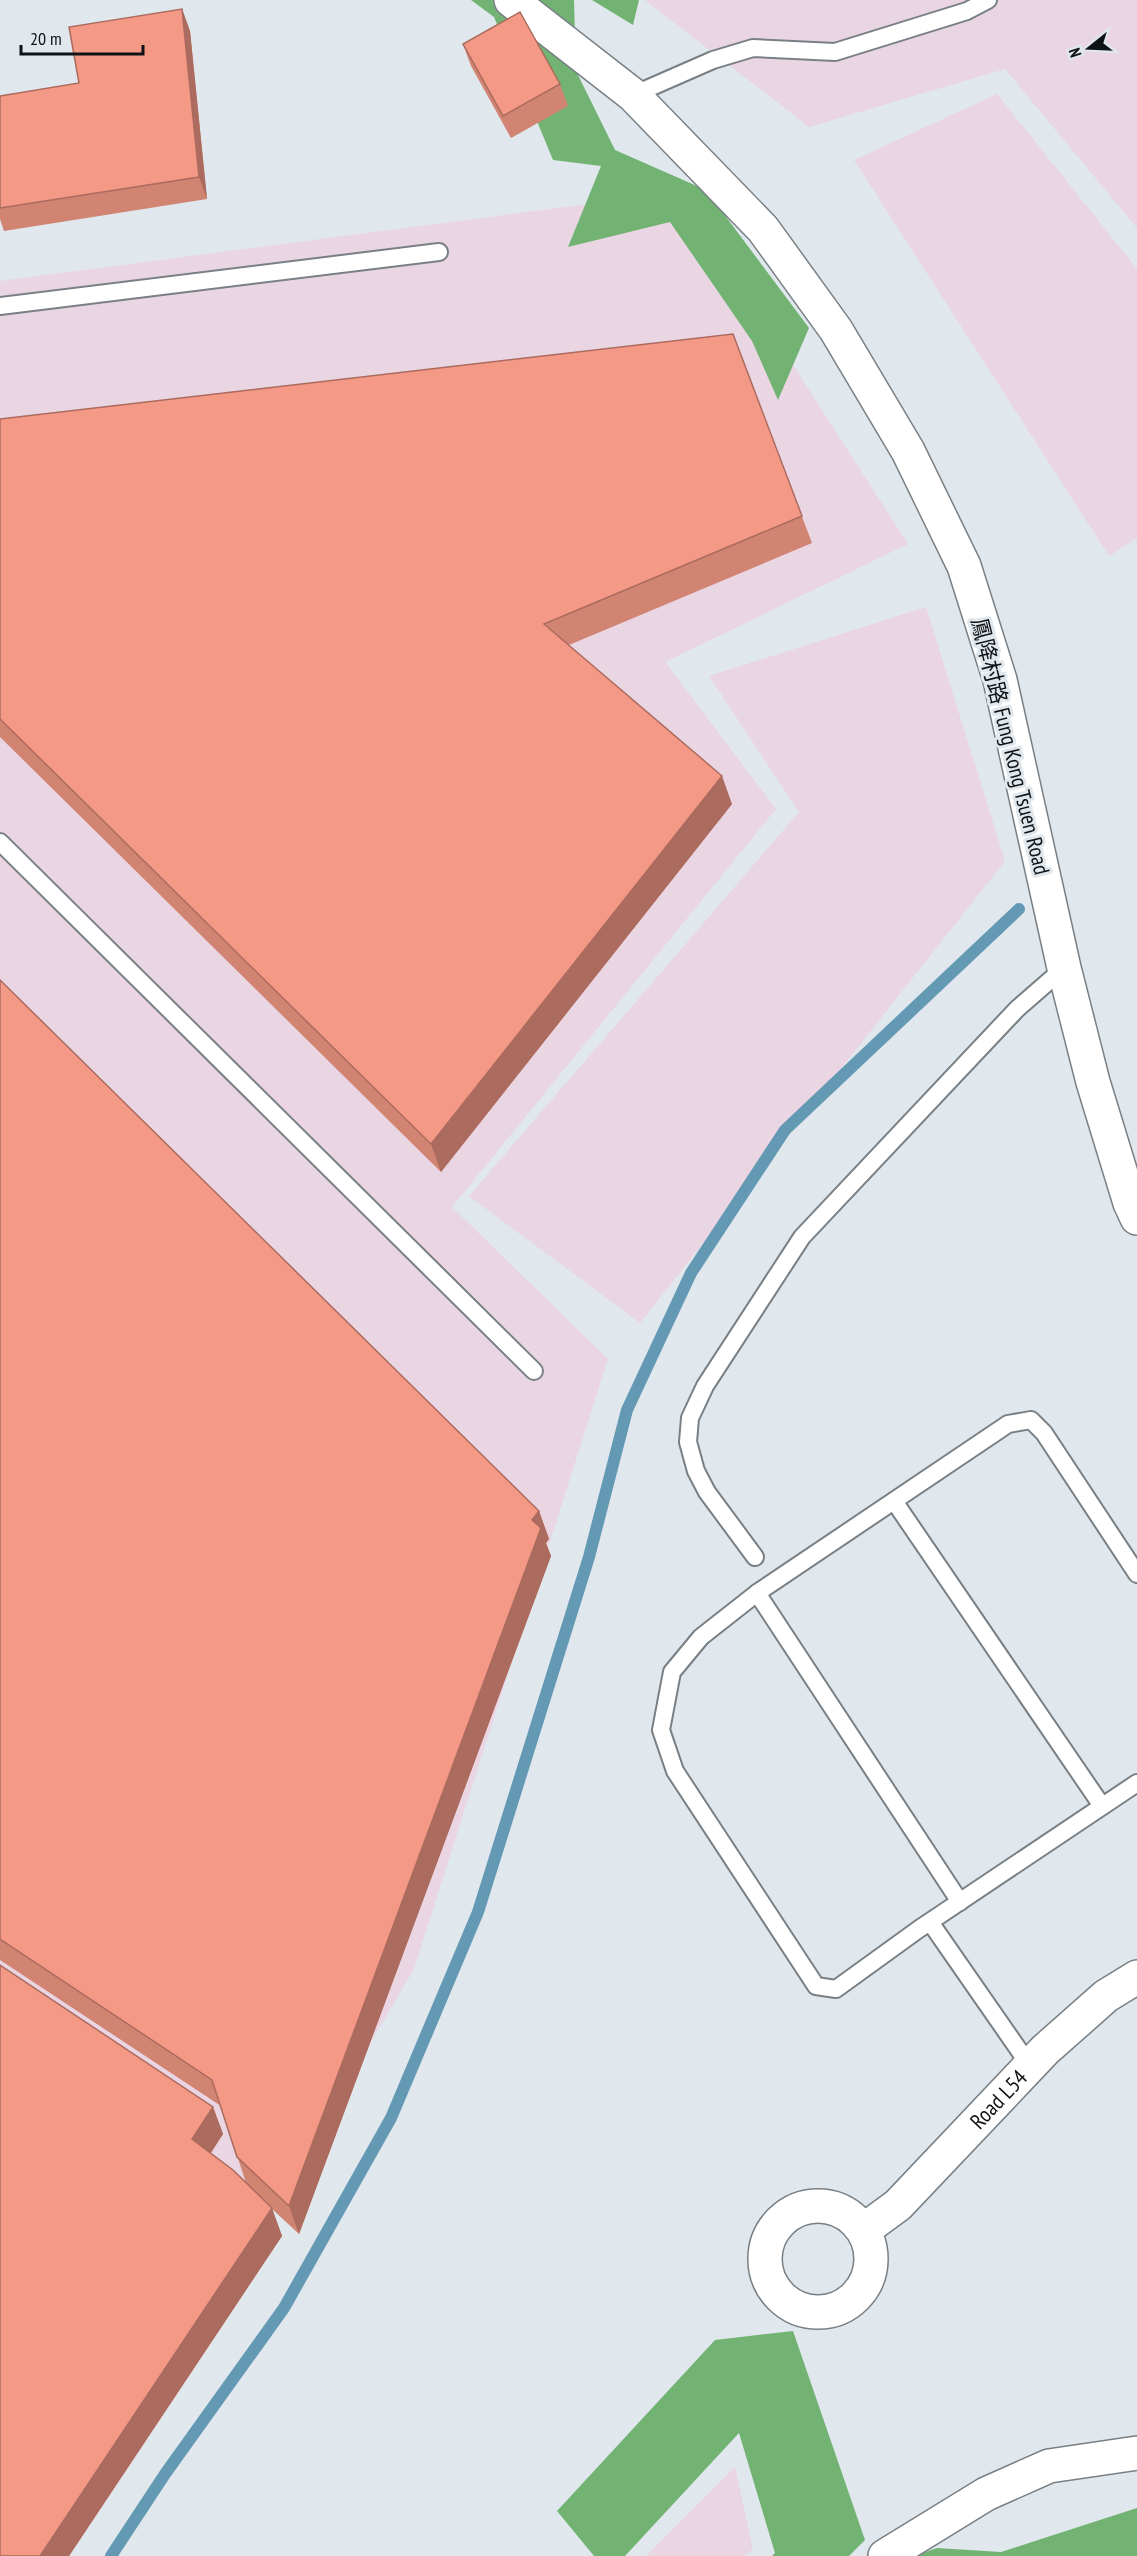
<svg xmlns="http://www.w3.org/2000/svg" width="1137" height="2556" font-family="'PT Sans Narrow','Noto Sans SC',sans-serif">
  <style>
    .industrial { fill: #ead5e3 }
    .forest { fill: #72b373 }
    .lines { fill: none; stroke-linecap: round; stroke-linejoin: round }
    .stream { stroke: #6499b4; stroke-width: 12 }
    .lane-casing { stroke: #798085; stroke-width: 20 }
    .street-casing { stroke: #798085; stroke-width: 36 }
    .lane { stroke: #fff; stroke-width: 16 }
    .street { stroke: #fff; stroke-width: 33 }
    .wall { fill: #d28473 }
    .shaded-wall { fill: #ab6b5e }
    .building { fill: #f49986; stroke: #ab6b5e; stroke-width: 1.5 }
    .labels { text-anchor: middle; stroke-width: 6; stroke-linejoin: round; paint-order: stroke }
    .street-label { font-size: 22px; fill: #101315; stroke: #e0e7ed }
  </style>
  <rect width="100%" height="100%" fill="#e0e7ed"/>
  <g class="industrial">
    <polygon points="645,0 1137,0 1137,228 1005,69 809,127"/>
    <polygon points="997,94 1137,269 1137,538 1109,556 854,160"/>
    <polygon points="680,189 908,544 665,662 776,809 452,1207 608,1359 414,1969 95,2510 64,2556 0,2556 0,281 627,199"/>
    <polygon points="926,607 1005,861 640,1323 469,1196 799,812 709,676"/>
    <polygon points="735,2467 753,2549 744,2556 646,2556"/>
  </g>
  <g class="forest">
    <polygon points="471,0 574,0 576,71 615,150 706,190 809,328 778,400 752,341 670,222 568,247 601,166 553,160 494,17"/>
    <polygon points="592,0 639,0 633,25"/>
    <polygon points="793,2331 865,2540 849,2556 772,2556 775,2553 739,2433 625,2556 594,2556 557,2511 715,2340"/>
    <polygon points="1137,2508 1137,2556 914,2556 937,2548 1001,2552"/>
  </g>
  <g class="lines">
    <polyline class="stream" points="111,2556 165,2474 284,2308 391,2118 478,1912 589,1557 627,1410 691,1273 785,1130 1019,909"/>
    <defs>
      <g id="lane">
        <polyline points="633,95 713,60 753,48 835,52 967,11 988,0"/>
        <polyline points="0,306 439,252"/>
        <polyline points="0,842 534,1371"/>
        <polyline points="894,1501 1102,1806"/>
        <polyline points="755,1557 707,1492 696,1471 688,1442 690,1418 705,1386 802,1237 1017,1009 1064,968"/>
        <polyline points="1137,1574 1044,1433 1031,1420 1008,1424 757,1593 701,1637 672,1672 661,1730 675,1771 816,1986 836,1989 919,1929 1137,1783"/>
        <polyline points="757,1593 960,1902"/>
        <polyline points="930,1922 1030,2066"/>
      </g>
      <g id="street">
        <polyline points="511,0 633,95 763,229 836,330 908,451 964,566 1000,680 1064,968 1093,1082 1130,1203 1137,1218"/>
        <circle cx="818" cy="2259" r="53"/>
        <path id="s1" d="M864 2230 898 2205 1045 2050 1106 1996 1137 1977"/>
        <polyline points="885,2556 986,2494 1049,2466 1137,2453"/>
      </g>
    </defs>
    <use href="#lane" class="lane-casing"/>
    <use href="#street" class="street-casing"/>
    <use href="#lane" class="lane"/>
    <use href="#street" class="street"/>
  </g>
  <g class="wall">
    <polygon points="182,9 190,31 207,199 4,231 0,219 0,96 79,83"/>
    <polygon points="463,44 560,84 568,106 511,138 471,66"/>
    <polygon points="733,334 812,543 569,645 732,804 441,1172 0,737 0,419"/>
    <polygon points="0,980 539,1511 549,1539 546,1543 551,1556 299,2234 272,2209 282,2236 69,2556 213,2107 223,2134 211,2153 246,2183 221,2106 0,1960"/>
  </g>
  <g class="shaded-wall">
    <polygon points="182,9 190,31 207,199 199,177"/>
    <polygon points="722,776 732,804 441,1172 431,1144"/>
    <polygon points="539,1511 549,1539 546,1543 551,1556 299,2234 289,2206 532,1520"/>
    <polygon points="213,2107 223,2134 202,2166 192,2139"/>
    <polygon points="272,2208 282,2236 69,2556 40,2556"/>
  </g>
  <g class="building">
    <polygon points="182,9 199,177 0,208 0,96 79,83 69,27"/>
    <polygon points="520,12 560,84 503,116 463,44"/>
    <polygon points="733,334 802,516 544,624 722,776 431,1144 0,719 0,419"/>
    <polygon points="0,980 539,1511 532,1520 541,1528 289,2206 237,2157 212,2080 0,1939"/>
    <polygon points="0,1965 213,2107 192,2139 233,2170 272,2208 40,2556 0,2556"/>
  </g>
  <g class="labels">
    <g class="street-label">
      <text transform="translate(1011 746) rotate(76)" y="8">鳳降村路 Fung Kong Tsuen Road</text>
      <text dy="8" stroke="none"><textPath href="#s1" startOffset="188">Road L54</textPath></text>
    </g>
  </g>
  <g transform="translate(1089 48) rotate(252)" stroke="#e0e7ed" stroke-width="4.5" paint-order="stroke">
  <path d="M0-4.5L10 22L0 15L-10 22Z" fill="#101315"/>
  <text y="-9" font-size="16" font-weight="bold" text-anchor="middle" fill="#101315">N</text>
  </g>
  <path d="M21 45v9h122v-9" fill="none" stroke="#101315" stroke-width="3"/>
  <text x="30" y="45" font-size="18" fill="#101315" stroke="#e0e7ed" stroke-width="4.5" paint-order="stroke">20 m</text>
</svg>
